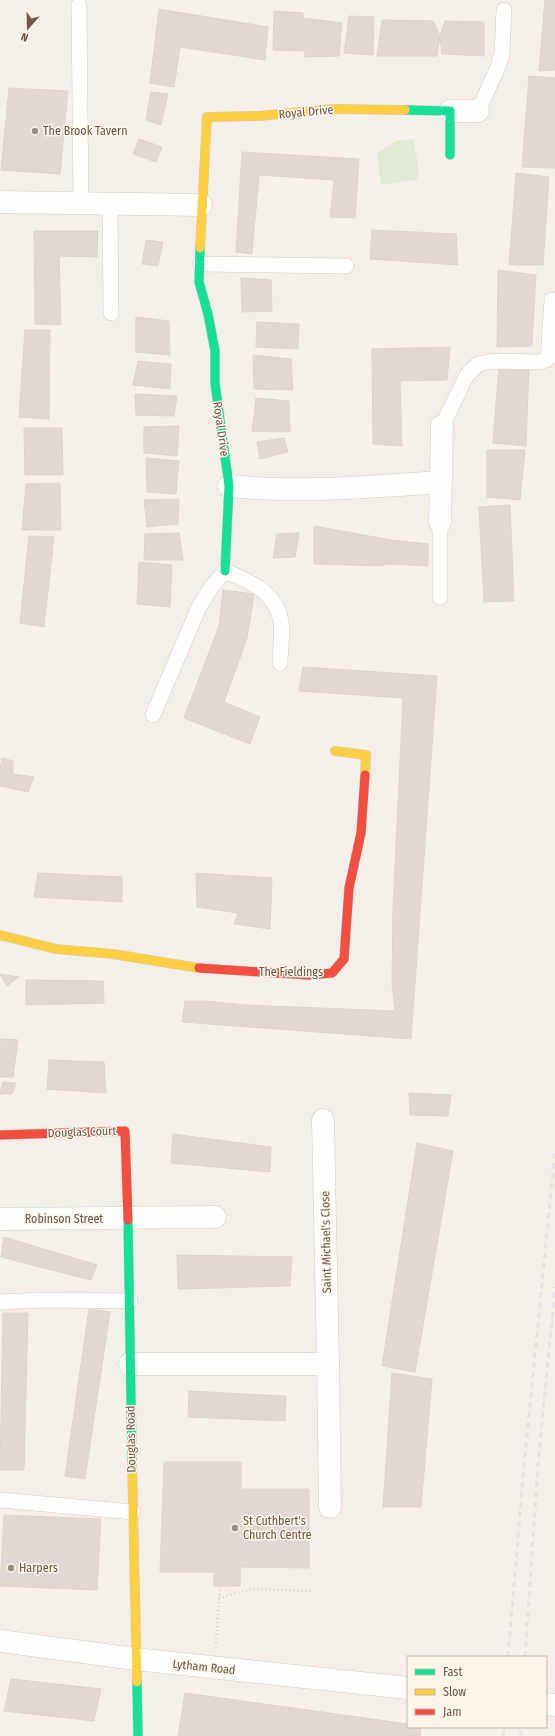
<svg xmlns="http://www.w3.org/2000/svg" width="555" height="1736" font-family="'Fira Sans Condensed',sans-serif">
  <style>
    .green { fill: #e1e9d5 }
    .building { fill: #e0d8d2; stroke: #dcd4cc }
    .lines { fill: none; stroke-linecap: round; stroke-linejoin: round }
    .lane-casing { stroke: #d3cdc7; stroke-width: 16 }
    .street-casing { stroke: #d3cdc7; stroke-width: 23 }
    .fast-casing { stroke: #d3ccc6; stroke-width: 10 }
    .slow-casing { stroke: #d3ccc6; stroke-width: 10 }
    .jam-casing { stroke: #d3ccc6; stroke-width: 10 }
    .path { stroke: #d5cfca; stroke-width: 2.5; stroke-dasharray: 1 3; stroke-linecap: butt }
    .lane { stroke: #fdfdfc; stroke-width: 15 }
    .street { stroke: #fdfdfc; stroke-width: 22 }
    .fast { stroke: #16e098; stroke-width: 9 }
    .slow { stroke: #ffcf43; stroke-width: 9 }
    .jam { stroke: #f24e42; stroke-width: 9 }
    .rail { stroke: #e4e2e3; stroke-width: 3; stroke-dasharray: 6 4; stroke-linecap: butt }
    .poi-dot { fill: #9c8e84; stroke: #fcf5e9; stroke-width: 1.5 }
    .labels { text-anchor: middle; stroke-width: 3; stroke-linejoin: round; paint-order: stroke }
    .street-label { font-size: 12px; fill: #6d594d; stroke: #fcf5e9 }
    .poi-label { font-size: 12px; fill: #6d594d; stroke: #fcf5e9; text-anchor: start }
  </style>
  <rect width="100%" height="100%" fill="#f4f0e9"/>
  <polygon class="green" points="414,139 419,172 416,180 381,185 377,153 398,140"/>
  <g class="building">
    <polygon points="545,0 555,0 555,70 539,71"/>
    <polygon points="159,9 268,27 265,60 180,47 174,87 150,83"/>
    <polygon points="274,11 303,13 303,18 342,23 339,56 305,57 305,51 273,50"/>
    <polygon points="349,16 374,17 373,55 344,53"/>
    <polygon points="382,20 433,21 440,36 437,56 377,56"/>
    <polygon points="445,21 484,22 484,56 442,54 440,36"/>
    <polygon points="529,76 555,78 555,168 522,167"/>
    <polygon points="9,88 68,91 60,174 1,170"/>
    <polygon points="151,92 168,94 161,125 146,120"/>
    <polygon points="139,139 162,147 156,162 133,154"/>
    <polygon points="242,152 359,159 355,218 330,217 334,180 259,175 252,254 236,252"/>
    <polygon points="516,173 549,177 543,265 509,265"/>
    <polygon points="372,230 456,234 458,265 370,259"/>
    <polygon points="34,231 98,231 97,257 59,256 61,325 35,324"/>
    <polygon points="146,240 163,242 158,266 142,264"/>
    <polygon points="498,270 536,275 532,346 497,347"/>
    <polygon points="241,278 271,280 272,311 242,312"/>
    <polygon points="136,317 169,321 170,355 136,352"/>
    <polygon points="257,322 299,324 298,349 256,347"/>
    <polygon points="25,330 50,330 49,419 19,417"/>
    <polygon points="450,347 447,380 400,381 402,446 373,444 372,349"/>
    <polygon points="253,355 291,359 293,390 254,389"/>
    <polygon points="138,361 171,364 170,389 133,385"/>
    <polygon points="499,365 529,366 526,446 493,443"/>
    <polygon points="135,394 177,396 174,416 136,415"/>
    <polygon points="256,398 289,401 290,432 252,431"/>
    <polygon points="179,426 177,456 144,453 144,427"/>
    <polygon points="24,428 62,428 63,475 25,475"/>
    <polygon points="284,438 288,452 260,459 257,442"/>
    <polygon points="487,450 525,450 520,500 487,497"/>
    <polygon points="146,458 179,461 176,494 147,492"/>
    <polygon points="60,483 61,530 22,530 26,484"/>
    <polygon points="179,499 178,524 147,527 144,500"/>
    <polygon points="510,505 514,601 484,602 479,507"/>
    <polygon points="314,526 391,540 428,544 428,566 386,564 381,566 314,564"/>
    <polygon points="179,533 183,560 144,560 145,534"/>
    <polygon points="299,533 295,557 273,558 277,534"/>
    <polygon points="29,536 54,537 44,627 20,623"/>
    <polygon points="139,562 172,565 170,607 137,604"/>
    <polygon points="223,590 254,594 247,638 224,702 260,717 250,744 184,718 219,626"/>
    <polygon points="303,667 437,676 411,1039 182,1022 185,1001 207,1001 244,1005 395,1011 392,984 393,908 403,698 299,691"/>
    <polygon points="2,758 13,761 13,774 34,777 28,792 0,786 0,768"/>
    <polygon points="38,873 122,877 122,902 34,897"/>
    <polygon points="196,873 272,878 270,929 234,924 238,913 197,907"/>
    <polygon points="0,974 19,977 7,986"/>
    <polygon points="26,980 103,981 104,1003 26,1005"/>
    <polygon points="1,1039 18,1040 13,1077 0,1077"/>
    <polygon points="49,1060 104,1062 106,1093 47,1089"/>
    <polygon points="3,1082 16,1083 12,1094 0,1094"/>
    <polygon points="409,1093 451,1095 448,1116 410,1115"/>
    <polygon points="173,1134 271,1147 270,1172 171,1163"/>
    <polygon points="417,1143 453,1151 415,1372 382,1366"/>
    <polygon points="4,1237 97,1265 91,1280 1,1257"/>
    <polygon points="177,1255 292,1257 290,1286 178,1289"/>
    <polygon points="89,1309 110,1312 85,1479 65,1476"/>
    <polygon points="3,1313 28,1313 24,1470 0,1470"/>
    <polygon points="392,1373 432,1379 421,1507 383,1507"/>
    <polygon points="189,1391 286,1396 285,1421 188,1417"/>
    <polygon points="164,1462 241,1462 241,1489 309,1489 309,1568 240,1567 240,1586 214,1586 214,1572 160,1572"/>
    <polygon points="4,1515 101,1519 97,1590 0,1586"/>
    <polygon points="11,1679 101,1689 94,1721 4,1711"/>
    <polygon points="185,1693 408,1724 408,1727 421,1727 420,1736 178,1736"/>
  </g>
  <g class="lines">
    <defs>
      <g id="lane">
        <polyline points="79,5 81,204"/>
        <polyline points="478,111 498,67 502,54 504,10"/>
        <polyline points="110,204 111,313"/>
        <polyline points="200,264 346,266"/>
        <polyline points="442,426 467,375 478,364 493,361 540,362 548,359 552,300"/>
        <polyline points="440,597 440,523"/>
        <path d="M153 715 199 607 210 589 225 571C249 581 277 592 281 622 283 635 280 650 280 663"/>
        <polyline points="0,1302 42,1300 130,1301"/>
        <polyline points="0,1500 133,1512"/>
      </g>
      <g id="street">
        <polyline points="450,111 478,111"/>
        <polyline points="0,202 201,205"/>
        <path d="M229 486C299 493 370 487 440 482"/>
        <polyline points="440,523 442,426"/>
        <polyline points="0,1219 215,1217"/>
        <polyline points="130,1364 328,1364 323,1120"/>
        <polyline points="328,1364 330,1507"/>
        <polyline points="0,1641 135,1659 408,1688"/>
        <polyline points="546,1704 555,1705"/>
      </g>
      <g id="fast">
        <polyline points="405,110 450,111 450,155"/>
        <polyline points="200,248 199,282 208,314 215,351 215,383 229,486 225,571"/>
        <polyline points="128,1220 132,1461"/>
        <polyline points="137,1682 138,1736"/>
      </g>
      <g id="slow">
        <polyline points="200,248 207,117 259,116 333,109 405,110"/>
        <polyline points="335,751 366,755 365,775"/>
        <polyline points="0,935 56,949 113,954 199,968"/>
        <polyline points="132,1461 137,1682"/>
      </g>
      <g id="jam">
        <polyline points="199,968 308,975 332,973 344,959 349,888 361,833 365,775"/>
        <polyline points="0,1135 125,1131 128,1220"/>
      </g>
    </defs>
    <use href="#lane" class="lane-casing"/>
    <use href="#street" class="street-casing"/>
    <use href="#fast" class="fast-casing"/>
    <use href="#slow" class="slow-casing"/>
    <use href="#jam" class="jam-casing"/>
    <g class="path">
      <polyline points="219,1598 251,1589 314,1591"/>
      <polyline points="216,1643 220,1586"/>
    </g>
    <use href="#lane" class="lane"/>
    <use href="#street" class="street"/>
    <use href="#fast" class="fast"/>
    <use href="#slow" class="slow"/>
    <use href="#jam" class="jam"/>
    <g class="rail">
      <polyline points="508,1657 524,1465 555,1152"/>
      <polyline points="525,1657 538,1465 555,1287"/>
      <polyline points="503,1736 504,1727"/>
      <polyline points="521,1736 521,1727"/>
    </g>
  </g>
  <g class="poi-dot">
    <circle cx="35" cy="131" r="4"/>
    <circle cx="235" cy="1528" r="4"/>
    <circle cx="11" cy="1568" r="4"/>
  </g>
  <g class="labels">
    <g class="street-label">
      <text transform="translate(306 112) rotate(-5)" y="4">Royal Drive</text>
      <text transform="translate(221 429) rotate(82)" y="4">Royal Drive</text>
      <text x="291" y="976">The Fieldings</text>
      <text transform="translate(82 1132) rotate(-2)" y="4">Douglas Court</text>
      <text x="64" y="1223">Robinson Street</text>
      <text transform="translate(326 1242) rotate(-91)" y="4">Saint Michael's Close</text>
      <text transform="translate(131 1439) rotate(-91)" y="4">Douglas Road</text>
      <text transform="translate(204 1667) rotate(6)" y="4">Lytham Road</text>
    </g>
    <g class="poi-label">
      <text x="43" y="135">The Brook Tavern</text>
      <text x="243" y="1525">St Cuthbert's<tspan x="243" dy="14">Church Centre</tspan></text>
      <text x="19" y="1572">Harpers</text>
    </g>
  </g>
  <rect x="407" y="1656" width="140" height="72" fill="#fcf5e9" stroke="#c3b7ab"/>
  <rect x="415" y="1669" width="20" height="6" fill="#16e098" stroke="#c3b7ab"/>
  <text x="443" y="1676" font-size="12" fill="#6d594d">Fast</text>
  <rect x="415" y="1689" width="20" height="6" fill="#ffcf43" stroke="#c3b7ab"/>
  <text x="443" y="1696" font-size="12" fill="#6d594d">Slow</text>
  <rect x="415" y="1709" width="20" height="6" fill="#f24e42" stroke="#c3b7ab"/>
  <text x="443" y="1716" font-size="12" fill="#6d594d">Jam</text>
  <g transform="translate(28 28) rotate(200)" stroke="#fcf5e9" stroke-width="3" paint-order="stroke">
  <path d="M0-3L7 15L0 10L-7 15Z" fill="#6d594d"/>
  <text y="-6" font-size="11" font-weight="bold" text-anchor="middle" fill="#6d594d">N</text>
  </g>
</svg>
